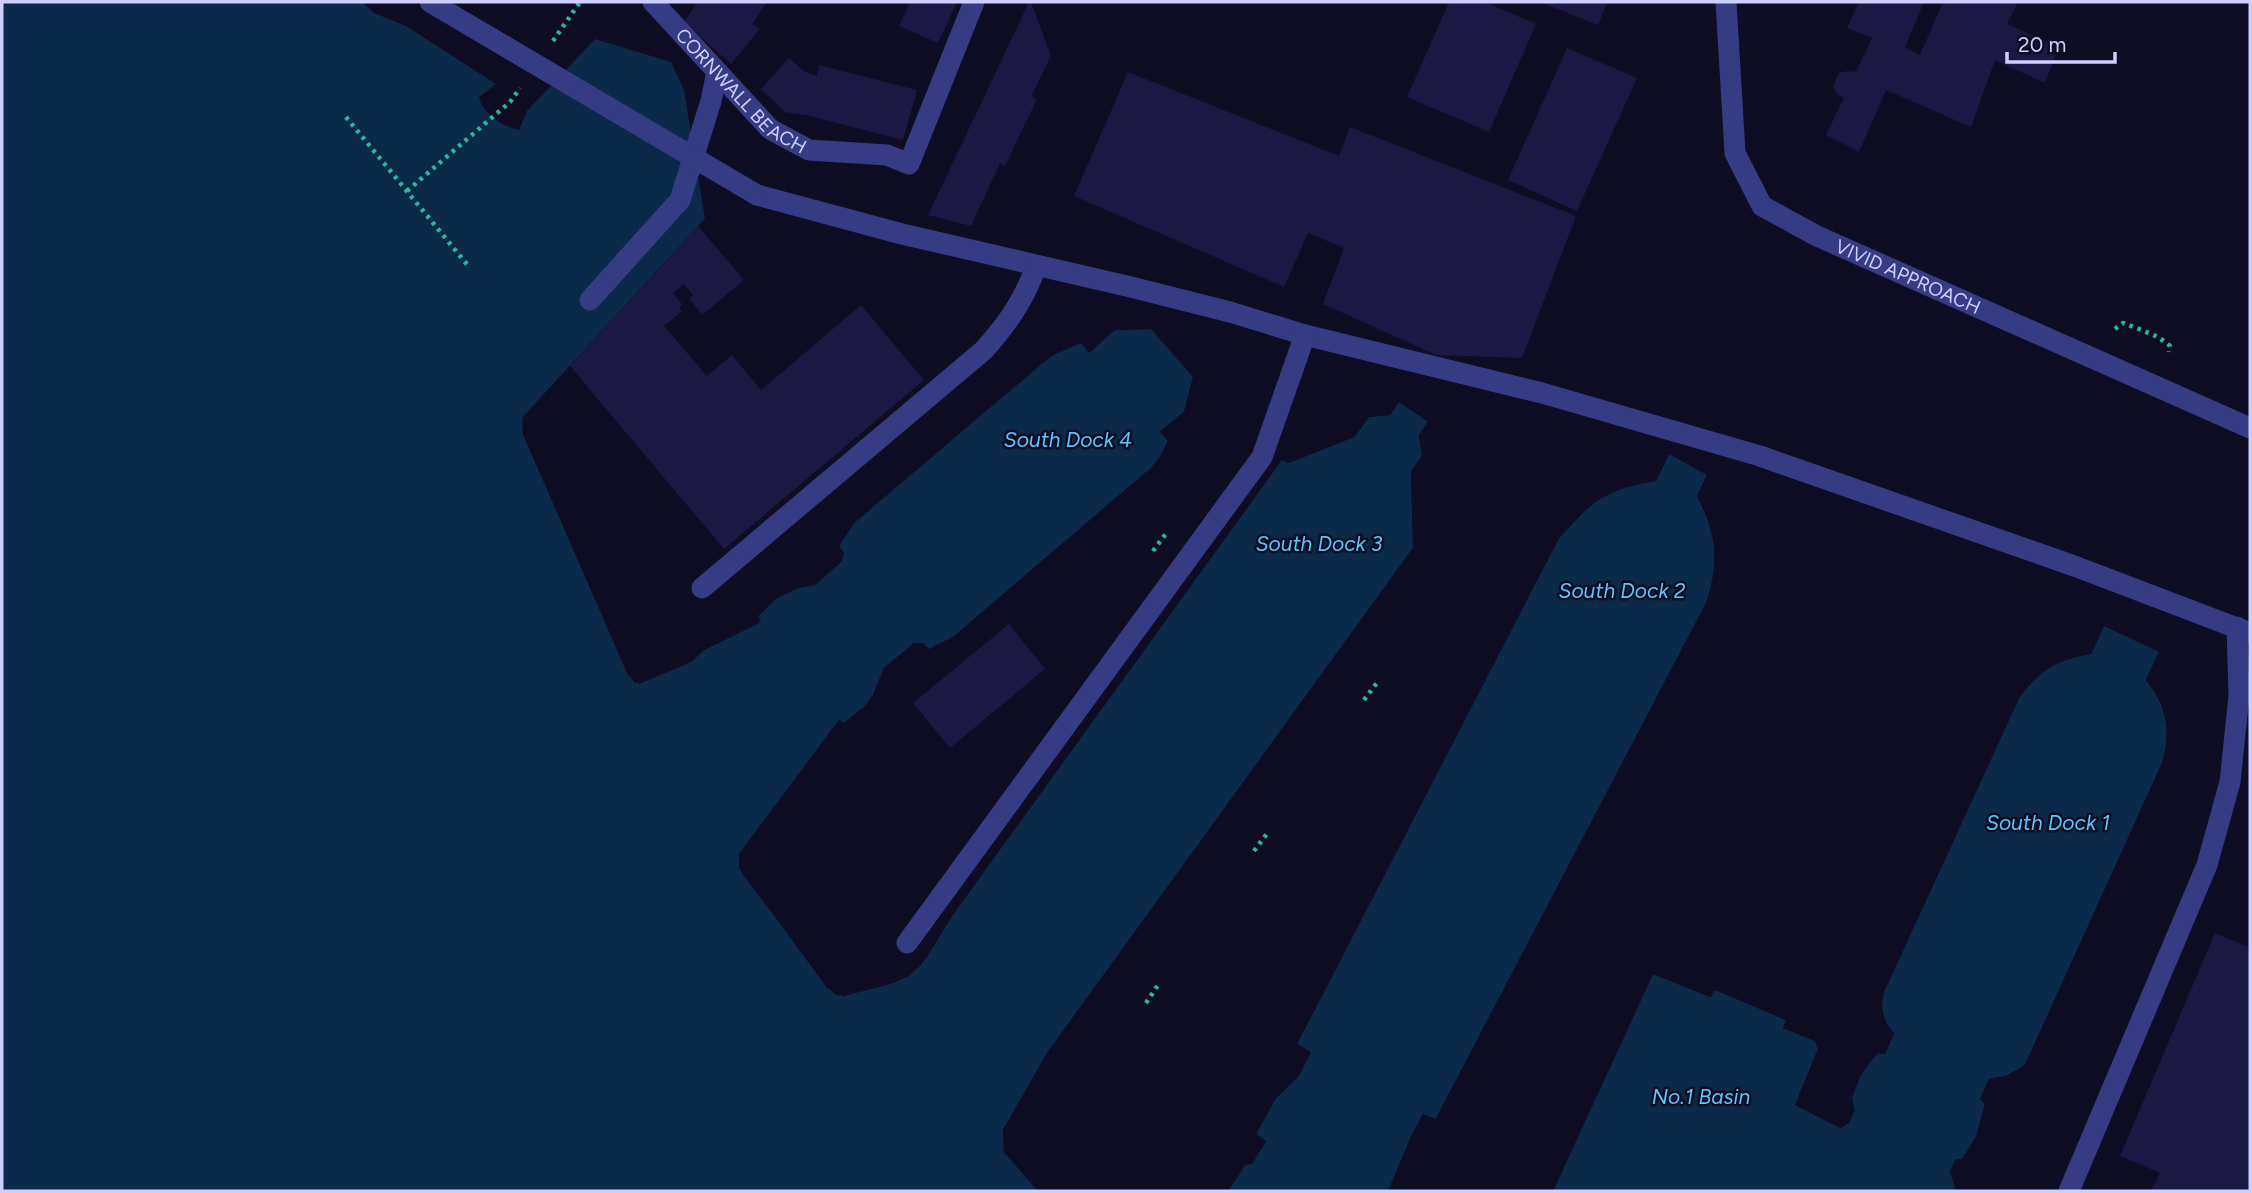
<svg xmlns="http://www.w3.org/2000/svg" width="2252" height="1193" font-family="Figtree,sans-serif">
  <style>
    .water { fill: #0b2a49 }
    .pier { fill: #0e0d23 }
    .building { fill: #1c1844 }
    .lines { fill: none; stroke-linecap: round; stroke-linejoin: round }
    .path { stroke: #2ab79e; stroke-width: 4.5; stroke-dasharray: 3.5 5; stroke-linecap: butt }
    .minor { stroke: #363c83; stroke-width: 21 }
    .minor-bridge { stroke: #363c83; stroke-width: 21 }
    .labels { text-anchor: middle; stroke-width: 5; stroke-linejoin: round; paint-order: stroke }
    .street-label { font-size: 19px; fill: #ceceff; stroke: #0e0d23 }
    .water-label { font-size: 21px; font-style: italic; fill: #5cc6ff; stroke: #0e0d23 }
  </style>
  <rect width="100%" height="100%" fill="#0e0d23"/>
  <g class="water">
    <path d="M2 2H362L374 13 406 26 496 84 479 97C483 115 502 126 519 130L527 111 595 39 671 62 684 90 705 219 523 417V434L628 675 635 683 691 662 704 650 761 622 758 616 777 598 798 588 815 585 842 561 839 546 854 523 1040 364 1063 349 1081 343 1089 352 1115 330 1151 329 1193 377 1184 412 1160 431 1168 441 1160 457 1151 468 953 637 929 650 914 643 884 668 873 695 864 707 844 723 839 720 739 854V867L827 988 843 996 896 982 927 957 952 916 1282 459 1289 463 1354 437 1369 417 1390 415 1399 402 1428 422 1419 435 1422 456 1411 471 1413 548 1047 1053 1003 1130 1004 1152 1038 1191H2Z"/>
    <path d="M1669 454 1707 475 1697 496C1717 536 1719 558 1707 601L1435 1120 1423 1114 1388 1191H1228L1245 1165 1252 1163 1266 1142 1256 1134 1276 1098 1298 1077 1311 1052 1297 1044 1559 538C1594 500 1603 490 1656 481Z"/>
    <path d="M2104 626 2159 652 2146 680C2167 706 2171 732 2162 763L2025 1065 2006 1076 1989 1079 1980 1099 1985 1104 1976 1137 1962 1159H1956L1950 1171 1956 1191H1553L1653 974 1710 997 1714 989 1786 1020 1783 1028 1815 1041 1818 1049 1795 1105 1840 1128 1849 1123C1855 1108 1850 1108 1852 1097 1855 1080 1867 1066 1878 1053L1885 1054 1894 1034C1883 1020 1880 1009 1884 992L2020 696C2043 668 2055 661 2091 654Z"/>
  </g>
  <g class="pier">
    <polygon points="708,215 708,221 526,419 525,424 526,432 631,674 639,680 689,659 703,647 756,620 755,614 775,595 797,584 813,582 839,559 840,553 835,545 851,521 1049,353 1062,346 1080,339 1089,348 1114,327 1141,326 1151,329 1115,330 1089,353 1081,343 1051,356 854,523 839,546 844,552 842,561 815,585 798,588 777,598 758,616 761,622 704,650 691,662 639,684 628,675 523,434 522,424 523,417"/>
    <polygon points="1193,377 1196,378 1187,413 1165,432 1171,442 1163,459 1154,471 955,639 930,653 921,646 915,646 887,670 876,697 866,709 846,726 839,724 742,856 742,866 746,873 836,991 843,992 886,981 907,973 918,963 949,914 1280,457 1283,456 1289,459 1352,435 1367,414 1388,411 1395,402 1399,402 1390,415 1369,417 1354,437 1288,463 1282,460 952,916 921,965 909,976 887,985 843,996 834,994 743,875 739,867 739,854 839,720 844,723 864,707 873,695 884,668 914,643 923,643 929,649 953,637 1151,468 1160,457 1168,441 1160,432 1184,412"/>
    <polygon points="1428,422 1431,423 1422,435 1425,457 1415,472 1416,550 1049,1055 1007,1131 1008,1151 1042,1191 1038,1191 1004,1152 1003,1130 1047,1053 1413,548 1411,471 1422,457 1419,435"/>
    <polygon points="1665,453 1669,454 1656,481 1625,486 1592,503 1559,538 1297,1044 1311,1053 1298,1077 1276,1098 1256,1134 1266,1141 1252,1164 1245,1165 1228,1191 1224,1191 1242,1163 1250,1160 1261,1142 1252,1134 1273,1097 1296,1074 1307,1054 1295,1047 1294,1043 1556,536 1590,500 1624,483 1653,478"/>
    <polygon points="1707,475 1710,476 1701,496 1711,516 1717,542 1718,572 1710,602 1439,1121 1434,1123 1424,1118 1414,1137 1392,1191 1388,1191 1411,1136 1423,1114 1436,1119 1707,601 1715,572 1714,543 1707,517 1697,496"/>
    <polygon points="2101,624 2104,626 2091,654 2067,658 2039,673 2020,696 1884,992 1881,1007 1886,1024 1894,1033 1885,1054 1877,1053 1862,1072 1852,1098 1855,1110 1849,1123 1841,1128 1795,1105 1818,1049 1815,1041 1783,1028 1786,1020 1715,990 1711,997 1653,974 1553,1191 1550,1191 1652,970 1709,993 1712,987 1716,986 1788,1017 1790,1020 1788,1026 1818,1038 1822,1050 1799,1104 1840,1124 1847,1121 1851,1110 1848,1097 1859,1070 1875,1051 1883,1051 1890,1034 1883,1025 1877,1008 1881,991 2016,694 2037,671 2066,655 2089,651"/>
    <polygon points="2159,652 2162,653 2150,680 2164,700 2171,724 2171,746 2166,765 2028,1067 2008,1080 1991,1082 1984,1098 1988,1104 1979,1138 1965,1161 1958,1162 1953,1171 1960,1191 1956,1191 1950,1171 1956,1159 1963,1159 1976,1137 1985,1104 1980,1099 1989,1079 2006,1076 2025,1065 2162,763 2167,745 2167,724 2161,701 2146,680"/>
  </g>
  <g class="building">
    <polygon points="697,2 767,2 752,24 760,29 731,64 684,22"/>
    <polygon points="910,2 957,2 938,43 899,26"/>
    <polygon points="1029,2 1031,2 1051,56 1031,97 1037,99 1005,166 1000,163 971,226 928,215"/>
    <polygon points="1449,2 1485,2 1536,24 1489,132 1407,97"/>
    <polygon points="1540,2 1607,2 1598,25"/>
    <polygon points="1859,2 1924,2 1905,47 1920,55 1943,2 2018,2 2007,24 2059,47 2045,83 1995,60 1971,127 1886,90 1859,152 1826,135 1844,98 1837,94 1833,87 1835,81 1839,73 1848,71 1856,72 1872,38 1847,28"/>
    <polygon points="1567,48 1637,78 1577,211 1508,180"/>
    <polygon points="789,58 805,72 817,76 819,65 917,90 903,140 806,115 785,112 761,89"/>
    <polygon points="1128,72 1339,156 1350,127 1576,216 1522,358 1436,355 1323,304 1344,248 1308,233 1284,287 1074,196"/>
    <polygon points="698,226 744,280 702,315 689,298 693,295 684,284 673,293 682,304 679,307 682,311 664,326 707,376 732,355 761,390 861,305 924,380 724,549 570,366"/>
    <polygon points="1009,624 1045,669 950,748 913,703"/>
    <polygon points="2215,933 2250,948 2250,1191 2151,1191 2160,1173 2120,1156"/>
  </g>
  <g class="lines">
    <g class="path">
      <polyline points="553,41 580,2"/>
      <polyline points="346,117 470,268"/>
      <polyline points="407,191 510,102 520,88"/>
      <path d="M2115 329 2123 323C2138 329 2159 335 2170 346L2169 352"/>
      <polyline points="1153,551 1168,531"/>
      <polyline points="1364,700 1379,680"/>
      <polyline points="1254,851 1269,831"/>
      <polyline points="1146,1003 1160,982"/>
    </g>
    <g class="minor">
      <path id="s1" d="M653 2 770 129 809 150 887 155 909 164 974 2"/>
      <path id="s2" d="M1726 2 1735 153 1762 206 1817 236 2250 428"/>
      <polyline points="757,195 902,234 1131,287 1230,312 1305,335 1542,393 1760,456 2077,567 2250,633"/>
      <polyline points="590,300 680,200 711,101 717,72"/>
      <path d="M702 588 984 350C1007 324 1025 299 1036 266"/>
      <polyline points="907,943 1262,457 1305,335"/>
      <polyline points="2069,1191 2207,865 2230,782 2239,696 2237,627"/>
    </g>
    <polyline class="minor-bridge" points="430,2 757,195"/>
  </g>
  <g class="labels">
    <g class="street-label">
      <text dy="7" stroke="none"><textPath href="#s1" startOffset="126">CORNWALL BEACH</textPath></text>
      <text dy="7" stroke="none"><textPath href="#s2" startOffset="373">VIVID APPROACH</textPath></text>
    </g>
    <g class="water-label">
      <text x="1068" y="447">South Dock 4</text>
      <text x="1319" y="551">South Dock 3</text>
      <text x="1622" y="598">South Dock 2</text>
      <text x="2048" y="830">South Dock 1</text>
      <text x="1701" y="1104">No.1 Basin</text>
    </g>
  </g>
  <rect width="2252" height="1193" fill="none" stroke="#ceceff" stroke-width="7"/>
  <path d="M2007 52v10h108v-10" fill="none" stroke="#ceceff" stroke-width="3.5"/>
  <text x="2018" y="52" font-size="21" fill="#ceceff" stroke="#0e0d23" stroke-width="5" paint-order="stroke">20 m</text>
</svg>
